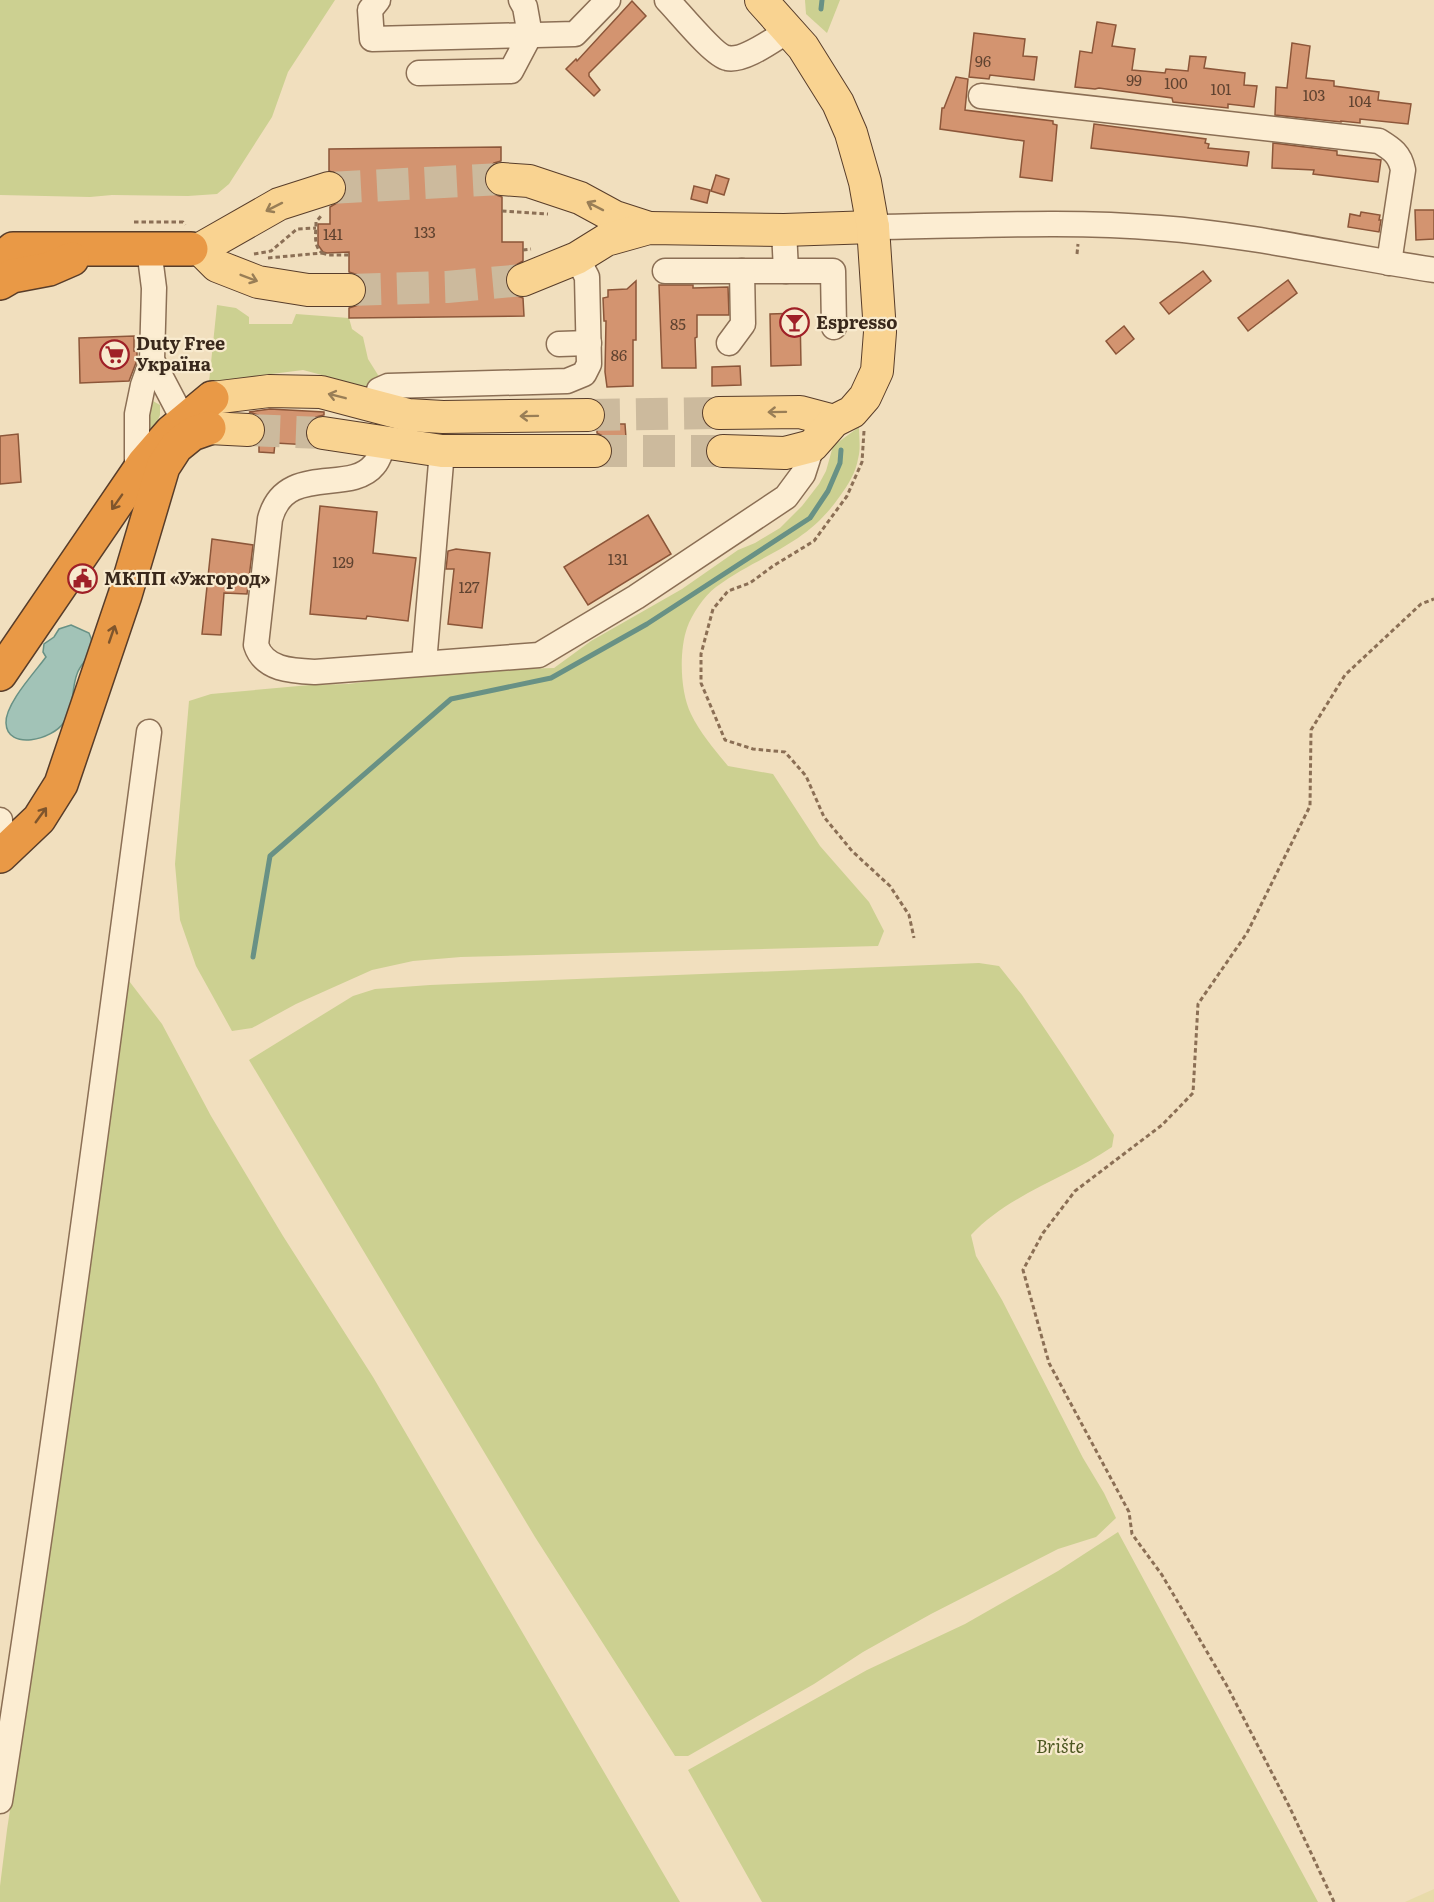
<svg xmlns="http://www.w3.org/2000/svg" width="1434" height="1902" font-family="Literata,serif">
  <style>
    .farmland { fill: #e8dbaa }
    .green { fill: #ccd091 }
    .water { fill: #a2c3b7; stroke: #689185; stroke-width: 1.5 }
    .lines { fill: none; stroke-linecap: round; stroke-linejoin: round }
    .stream { stroke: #689185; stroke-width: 5 }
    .building { fill: #d39470; stroke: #8c5639; stroke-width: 1.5 }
    .major-tunnel { stroke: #ccba9d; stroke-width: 32; stroke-dasharray: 32 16; stroke-linecap: butt }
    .minor-casing { stroke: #8b6f55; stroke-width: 27 }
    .major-casing { stroke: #583d2a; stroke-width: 34 }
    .highway-casing { stroke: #583d2a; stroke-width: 36 }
    .path { stroke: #8b6f55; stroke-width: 3; stroke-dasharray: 4.5 3; stroke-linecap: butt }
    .minor { stroke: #fcedd2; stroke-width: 24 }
    .major { stroke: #f9d391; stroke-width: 32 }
    .highway { stroke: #e99946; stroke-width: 33 }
    .oneway { stroke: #997e56 }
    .oneway2 { stroke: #7f552c }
    .labels { text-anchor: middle; stroke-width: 4.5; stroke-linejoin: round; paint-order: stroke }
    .number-label { font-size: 15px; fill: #604330 }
    .poi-label { font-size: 18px; font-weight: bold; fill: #39281b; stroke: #f8eace; text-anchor: start }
    .park-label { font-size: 18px; font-style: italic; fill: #4c5720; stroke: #f8eace }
  </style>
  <rect width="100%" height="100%" fill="#f1dfbe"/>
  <polygon class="farmland" points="1434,1889 1434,1902 1405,1902"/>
  <g class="green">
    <polygon points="0,0 335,0 288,72 272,117 229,184 217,194 188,196 112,195 90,197 0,195"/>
    <polygon points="805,0 840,0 827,33 806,14"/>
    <polygon points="217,305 236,308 249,317 249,324 292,324 296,314 349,318 352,329 363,337 368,359 383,383 374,389 303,370 209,382"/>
    <polygon points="153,401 160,405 160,415 152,433 144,434 150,403"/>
    <path d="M859 427C859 437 861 449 858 459 856 472 848 485 840 496 805 547 762 553 716 587 704 596 692 614 687 628 679 651 680 692 691 714 700 733 715 750 728 766L773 774 820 846 869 902 884 931 878 946 461 957 413 961 372 970 296 1004 252 1028 232 1031 196 966 180 920 175 864 189 701 211 694 310 685 348 684 451 671 554 668 591 641 682 589 738 550 755 543 780 528 802 506 819 484 826 471 833 446Z"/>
    <path d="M979 963 999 966 1022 995 1063 1056 1114 1135 1112 1147C1067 1178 1009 1194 971 1235L976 1256 1002 1300 1083 1458 1104 1493 1116 1518 1096 1537 1058 1549 931 1614 863 1652 814 1684 688 1756H675L535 1537 249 1060 353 996 375 989 430 985Z"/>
    <polygon points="126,977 162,1024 211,1116 283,1236 373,1377 680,1902 0,1902 0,1886 7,1830 76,1371"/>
    <polygon points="1118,1532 1318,1902 762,1902 688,1770 867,1670 965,1624 1058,1571"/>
  </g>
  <path class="water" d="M71 625 89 633C99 654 81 660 77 674 71 690 75 705 64 722 53 740 7 751 6 723 5 704 35 672 46 657L43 652 44 644 54 637 59 629Z"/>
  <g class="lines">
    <g class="stream">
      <polyline points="821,9 822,0"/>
      <polyline points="253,957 270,856 451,699 551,678 647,624 810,518 828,491 840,463 841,450"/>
    </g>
  </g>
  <g class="building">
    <polygon points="632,1 646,16 589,73 589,76 600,90 594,96 566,69 576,59 577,61"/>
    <polygon points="1097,22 1116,25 1112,46 1135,49 1132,70 1165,73 1166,69 1188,71 1190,56 1206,57 1204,68 1245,73 1244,85 1257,86 1254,107 1228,104 1228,108 1173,102 1172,98 1099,88 1095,89 1075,87 1080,51 1092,53"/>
    <polygon points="974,33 1025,39 1023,56 1037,57 1034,80 990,75 989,79 969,77"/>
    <polygon points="1292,43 1310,46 1306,78 1334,81 1334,86 1379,92 1378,100 1411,104 1408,124 1360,119 1360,123 1341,121 1341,122 1275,115 1276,87 1287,88"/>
    <polygon points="956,77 968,79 965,110 1053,121 1053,124 1057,125 1052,181 1020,177 1024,141 940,129 942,108 944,108"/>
    <polygon points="1094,124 1206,139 1205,143 1209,144 1208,148 1249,152 1247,166 1091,148"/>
    <polygon points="1273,143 1337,151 1337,155 1381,160 1378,182 1313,174 1314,170 1272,168"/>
    <polygon points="501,147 501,161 494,163 488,168 484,178 486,187 491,193 502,197 502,242 523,242 523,261 509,269 505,278 506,286 512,294 523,298 524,316 349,318 349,308 358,305 365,298 367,291 365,282 358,275 349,272 349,252 327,253 323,252 318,245 318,224 330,224 330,207 342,200 347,191 346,182 341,175 329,171 329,149"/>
    <polygon points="716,175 729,179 724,195 711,191"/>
    <polygon points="694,186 710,190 707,203 691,199"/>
    <polygon points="1415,210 1434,210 1434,239 1416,240"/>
    <polygon points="1361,212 1380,215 1379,220 1381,220 1379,232 1348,227 1350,214 1360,216"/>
    <polygon points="1203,271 1211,281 1169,314 1160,303"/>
    <polygon points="1288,280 1297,293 1248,331 1238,318"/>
    <polygon points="636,281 636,340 633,340 633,386 607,387 605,372 606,321 604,321 603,298 608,297 608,290 627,289"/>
    <polygon points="659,285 693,285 693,288 728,287 729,315 697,315 697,337 695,338 696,368 662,368"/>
    <polygon points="800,313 801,365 771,366 770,314"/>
    <polygon points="1124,326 1134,339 1116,354 1106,341"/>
    <polygon points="134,336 134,351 137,351 137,360 129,381 80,383 79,338"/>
    <polygon points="740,366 741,385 712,386 712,367"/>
    <polygon points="270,409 324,412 324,415 316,417 309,422 305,431 306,439 310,445 275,443 274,453 259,452 259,444 263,439 266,432 264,422 258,415 249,412"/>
    <polygon points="603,424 625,424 626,438 608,439 597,433 597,431"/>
    <polygon points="18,434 21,482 0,484 0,436"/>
    <polygon points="320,506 377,512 373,553 416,558 408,621 367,616 366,619 310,614"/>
    <polygon points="648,515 671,554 588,605 564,567"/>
    <polygon points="212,539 253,545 247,594 224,593 221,635 202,634"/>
    <polygon points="456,549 490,553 482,628 448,624 454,569 446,569 448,551"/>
  </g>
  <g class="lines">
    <g class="major-tunnel">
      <polyline points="329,188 502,179"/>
      <polyline points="349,290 447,287 523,280"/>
      <polyline points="588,415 719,413"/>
      <polyline points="248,430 323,433"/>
      <polyline points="595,451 723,451"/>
    </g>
    <defs>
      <g id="minor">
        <polyline points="378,0 370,10 372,39 575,34 608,0"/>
        <path d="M667 0C678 11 714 56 727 58 744 62 774 39 789 30"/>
        <polyline points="419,73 511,71 530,35 525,7 521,0"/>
        <path d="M981 96 1379 141C1392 149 1400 154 1403 170L1389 263"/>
        <path d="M873 227C969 226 1065 220 1160 228 1252 235 1343 256 1434 270"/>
        <polyline points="784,230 786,271"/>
        <polyline points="149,249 154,288 152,360 184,421"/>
        <polyline points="665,271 833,271 834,327"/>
        <polyline points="729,343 743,324 742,271"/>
        <polyline points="559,344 589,343"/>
        <polyline points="379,390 388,386 567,381 584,374 589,364 587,277 577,258"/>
        <path d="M384 444C381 450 379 460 374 465 350 495 285 462 270 519L256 645C264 670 292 671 315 672L539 655 636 597 786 497 803 474 812 446"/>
        <polyline points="137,474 137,414 143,385 152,360"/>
        <polyline points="424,663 442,451"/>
        <polyline points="0,820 3,853"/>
        <path d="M0 1801C55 1446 102 1089 149 732"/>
      </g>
      <g id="major">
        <polyline points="502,179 529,181 580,198 615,217 649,228"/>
        <polyline points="191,249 200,249 279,204 329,188"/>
        <polyline points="200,249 217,266 258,282 308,290 349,290"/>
        <polyline points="523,280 577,258 606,240 649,228 784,230 873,227"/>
        <polyline points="212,398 269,391 321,392 408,415 443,417 588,415"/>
        <polyline points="719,413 800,412 834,421"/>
        <polyline points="209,428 248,430"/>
        <polyline points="323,433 442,451 595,451"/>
        <polyline points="723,451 785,453 812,446 834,421 852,412 865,397 877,371 880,332 873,227 865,182 851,133 838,103 803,47 761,0"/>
      </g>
      <g id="highway">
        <polyline points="0,261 13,249 191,249"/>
        <polyline points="0,283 12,276 49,269 72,259"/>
        <polyline points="0,674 144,463 171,432 212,398"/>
        <polyline points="0,856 39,819 61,784 125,595 163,467 176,447 192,434 209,428"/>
      </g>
    </defs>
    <use href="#minor" class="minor-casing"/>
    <use href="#major" class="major-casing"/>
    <use href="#highway" class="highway-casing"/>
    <g class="path">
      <polyline points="502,211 548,214"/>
      <polyline points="134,222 183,222 185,225"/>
      <polyline points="523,250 531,249"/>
      <polyline points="322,253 328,255 349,255"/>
      <polyline points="254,254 271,251 297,229 316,228"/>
      <polyline points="1077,254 1078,244"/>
      <path d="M268 258 322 253C313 246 316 233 316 222L321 216"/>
      <polyline points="864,431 862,462 847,496 814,541 773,566 750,583 728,591 713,609 701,654 701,683 725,740 753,749 785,752 806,776 824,817 852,851 890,886 909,915 914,938"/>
      <polyline points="1334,1902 1289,1806 1227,1686 1162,1575 1132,1534 1129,1512 1049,1363 1023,1270 1043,1233 1075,1191 1162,1125 1193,1093 1198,1004 1247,933 1310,806 1311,730 1345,675 1421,604 1434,599"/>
    </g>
    <use href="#minor" class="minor"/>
    <use href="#major" class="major"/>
    <use href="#highway" class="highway"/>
  </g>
  <defs><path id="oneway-shaft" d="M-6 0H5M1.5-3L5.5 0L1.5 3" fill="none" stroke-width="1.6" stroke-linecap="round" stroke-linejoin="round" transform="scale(1.5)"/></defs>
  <g class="oneway">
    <use href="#oneway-shaft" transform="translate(595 206) rotate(-153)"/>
    <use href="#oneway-shaft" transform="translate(274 207) rotate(153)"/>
    <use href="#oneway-shaft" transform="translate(249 278) rotate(21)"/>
    <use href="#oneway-shaft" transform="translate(337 396) rotate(-166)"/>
    <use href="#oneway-shaft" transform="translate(777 412) rotate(179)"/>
    <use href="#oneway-shaft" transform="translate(529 416) rotate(179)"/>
  </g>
  <g class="oneway2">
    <use href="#oneway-shaft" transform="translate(117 502) rotate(125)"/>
    <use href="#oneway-shaft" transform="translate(112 634) rotate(-71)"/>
    <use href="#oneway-shaft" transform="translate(41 815) rotate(-54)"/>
  </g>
  <defs>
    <symbol id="bar-ring" viewBox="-11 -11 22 22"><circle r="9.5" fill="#f8eace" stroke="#9f2027" stroke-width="1.5"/><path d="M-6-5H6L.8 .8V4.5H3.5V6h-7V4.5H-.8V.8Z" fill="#9f2027"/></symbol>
    <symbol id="supermarket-ring" viewBox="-11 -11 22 22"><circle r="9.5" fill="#f8eace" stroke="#9f2027" stroke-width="1.5"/><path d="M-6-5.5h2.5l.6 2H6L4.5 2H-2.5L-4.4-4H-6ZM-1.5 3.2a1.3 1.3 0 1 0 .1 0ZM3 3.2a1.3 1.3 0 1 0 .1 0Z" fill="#9f2027"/></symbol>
    <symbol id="civic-ring" viewBox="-11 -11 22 22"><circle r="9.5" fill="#f8eace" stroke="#9f2027" stroke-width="1.5"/><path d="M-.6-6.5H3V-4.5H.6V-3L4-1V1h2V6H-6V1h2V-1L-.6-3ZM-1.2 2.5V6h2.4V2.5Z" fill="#9f2027"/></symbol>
  </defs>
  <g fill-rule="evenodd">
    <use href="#bar-ring" x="778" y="306" width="33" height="33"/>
    <use href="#supermarket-ring" x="98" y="338" width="33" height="33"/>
    <use href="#civic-ring" x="66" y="562" width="33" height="33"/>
  </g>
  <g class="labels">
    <g class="number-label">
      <text x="983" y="67">96</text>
      <text x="1134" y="86">99</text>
      <text x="1176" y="89">100</text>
      <text x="1221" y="95">101</text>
      <text x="1314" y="101">103</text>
      <text x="1360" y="107">104</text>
      <text x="425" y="238">133</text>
      <text x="333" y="240">141</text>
      <text x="678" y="330">85</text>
      <text x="619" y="361">86</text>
      <text x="618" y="565">131</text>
      <text x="343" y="568">129</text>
      <text x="469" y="593">127</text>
    </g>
    <g class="poi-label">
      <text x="816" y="329">Espresso</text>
      <text x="136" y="350">Duty Free<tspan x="136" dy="21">Україна</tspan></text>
      <text x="104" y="585">МКПП «Ужгород»</text>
    </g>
    <g class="park-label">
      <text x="1060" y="1753">Brište</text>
    </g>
  </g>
</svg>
